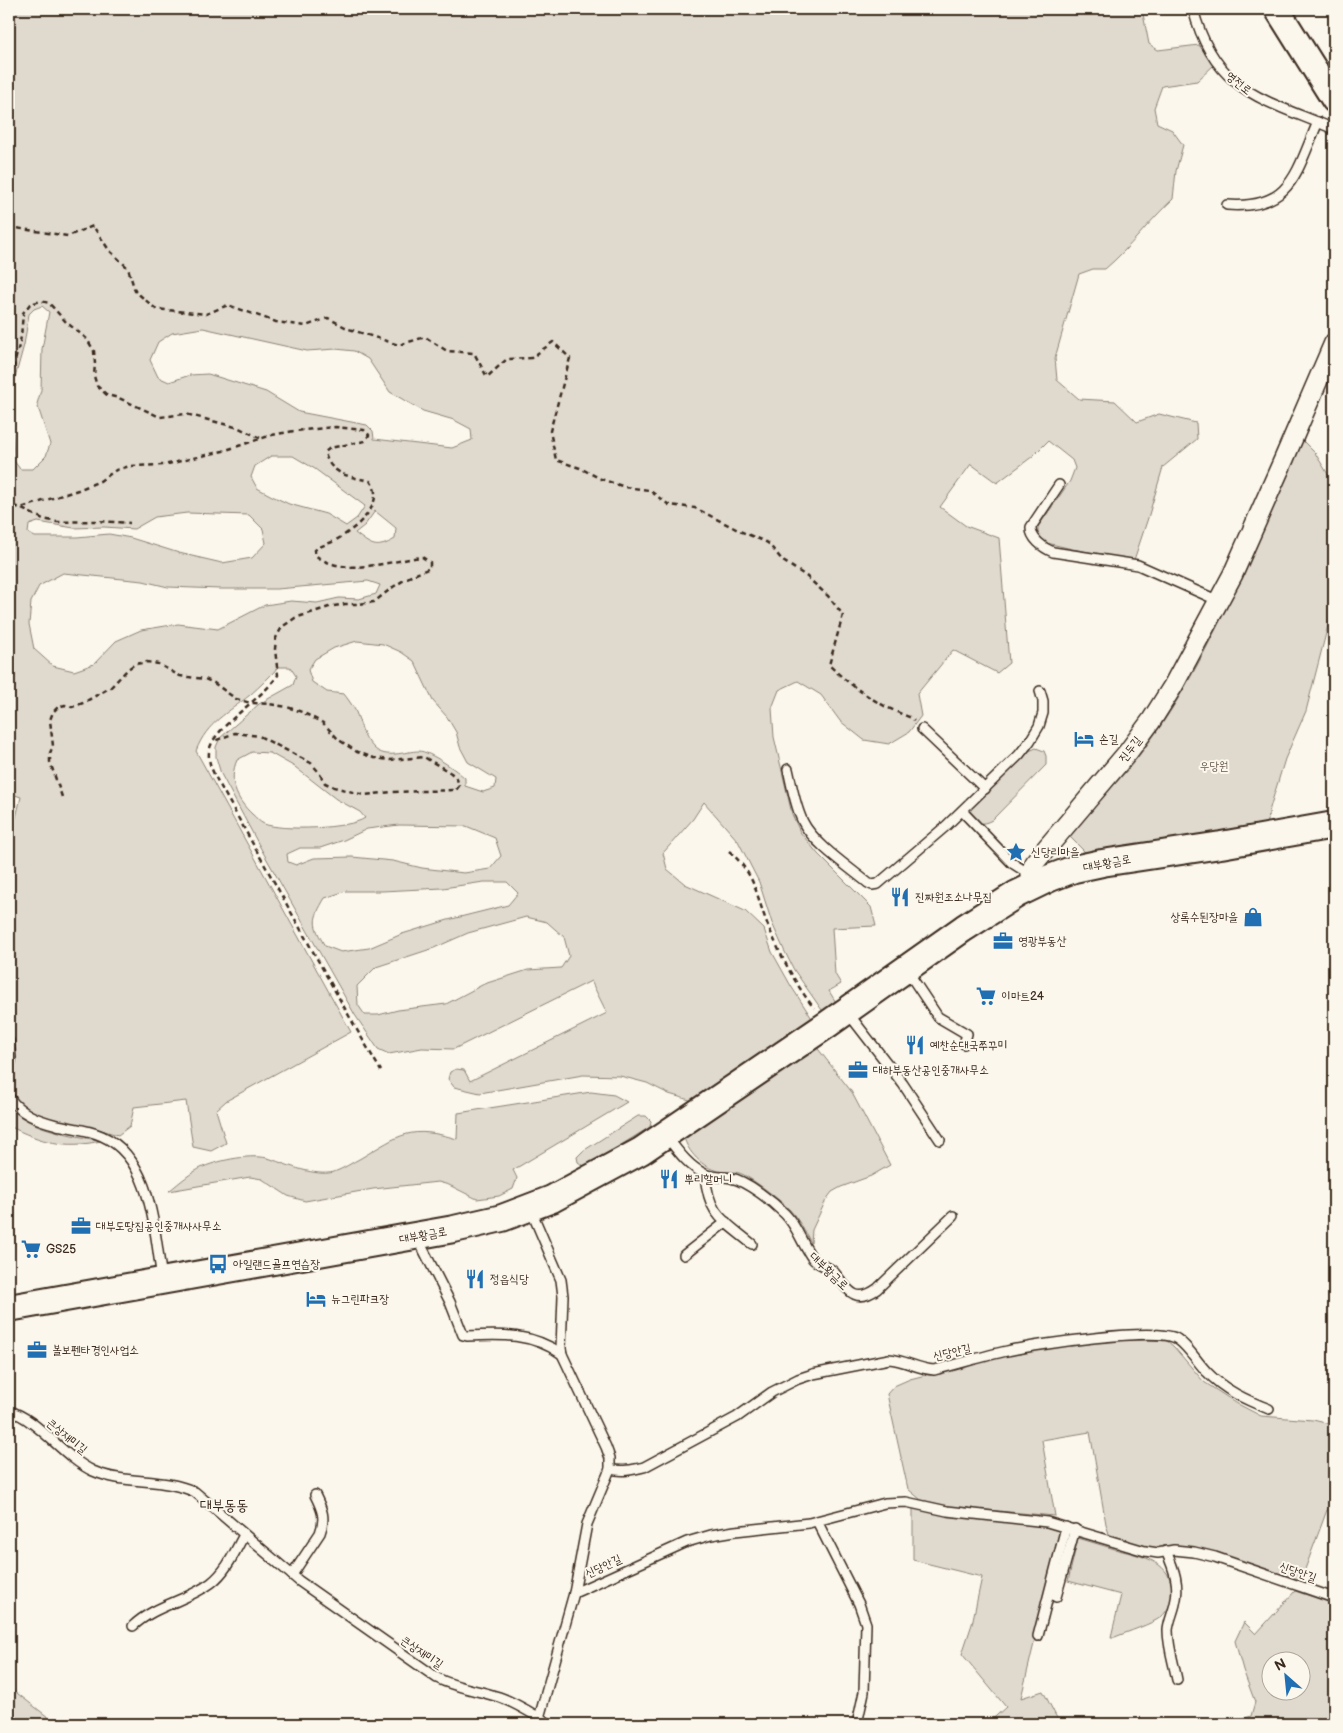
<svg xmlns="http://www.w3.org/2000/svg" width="1343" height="1733" font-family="'Balsamiq Sans','Poor Story',sans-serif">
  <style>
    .green { fill: #dfd9ce; stroke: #8d8276; fill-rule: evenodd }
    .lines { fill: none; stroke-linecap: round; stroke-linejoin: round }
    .service-casing { stroke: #3b2a1e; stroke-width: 12 }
    .minor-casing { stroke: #3b2a1e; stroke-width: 22 }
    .tertiary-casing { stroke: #3b2a1e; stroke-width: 28 }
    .secondary-casing { stroke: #3b2a1e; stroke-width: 30 }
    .path { stroke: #3b2a1e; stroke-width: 2.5; stroke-dasharray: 5 4; stroke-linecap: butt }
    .service { stroke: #fbf7ec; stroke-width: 9 }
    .minor { stroke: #fbf7ec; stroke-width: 19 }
    .tertiary { stroke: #fbf7ec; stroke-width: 24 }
    .secondary { stroke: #fbf7ec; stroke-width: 26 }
    .labels { text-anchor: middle; stroke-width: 4; stroke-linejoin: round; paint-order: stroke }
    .street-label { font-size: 12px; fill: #3b2a1e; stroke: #fbf7ec }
    .poi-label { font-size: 12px; fill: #3b2a1e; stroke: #fbf7ec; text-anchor: start }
    .park-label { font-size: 12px; fill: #64564a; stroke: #fbf7ec }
    .quarter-label { font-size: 15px; fill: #3b2a1e; stroke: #fbf7ec }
  </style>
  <rect width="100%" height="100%" fill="#fbf7ec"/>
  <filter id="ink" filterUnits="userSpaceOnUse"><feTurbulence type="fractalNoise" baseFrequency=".02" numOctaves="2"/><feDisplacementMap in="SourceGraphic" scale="10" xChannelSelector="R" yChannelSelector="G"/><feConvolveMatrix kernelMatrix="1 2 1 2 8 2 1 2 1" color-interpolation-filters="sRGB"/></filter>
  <g filter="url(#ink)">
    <g class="green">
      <path d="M9 9H1142L1149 44 1158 50 1199 45 1214 65 1197 81 1162 86 1154 108 1157 123 1172 130 1183 145 1176 171 1173 199C1149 221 1130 248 1105 269H1093L1079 274 1055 358 1057 380 1079 399 1115 401 1137 422 1159 414 1196 423 1197 439 1163 467 1148 518 1134 560 1072 549 1047 543 1038 535V527L1070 481 1075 468 1072 460 1048 441 1033 456 997 483 971 464 940 507 966 526 999 538 1009 663 997 673 953 650 917 694 921 716 909 732 889 744 864 740 840 721 821 695 798 681 779 690 772 708 774 737 792 814 800 832 818 854 871 907 876 926 832 928 835 974 841 984 829 991 837 1004 824 1013 794 970 784 950 772 923 759 882 738 841 704 802 693 819 663 853 667 869 685 884 745 911 764 929 772 952 791 986 813 1020 693 1101 669 1094 647 1083 620 1076 583 1075 480 1093 454 1087 448 1079 450 1072 456 1069 464 1070 470 1081 607 1013 591 981 454 1049 422 1048 389 1054 378 1049 355 1015 260 847 221 774 216 757V747L220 738 259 704 293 685 296 676 290 667H278C270 677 260 686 250 695 228 713 207 722 196 751L351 1032 226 1101 216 1110 226 1143 211 1151 193 1147 186 1101 134 1107 130 1126 118 1135 101 1130 42 1117 27 1111 17 1101 11 1093 9 1082 14 1060V1049L9 1025V904L14 867 9 855V846L21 797 9 793ZM42 306 49 312 42 349 41 390 37 404 50 444 46 456 33 469H20L14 461 12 411 13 385 24 345 29 314 34 309ZM203 328 307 351 336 349 354 351 368 359 390 392 423 411 454 420 471 429 472 440 452 448 374 439 373 431 367 425 299 412 266 392 208 374 190 375 169 382 158 377 150 360 158 342 172 333ZM271 456H293L315 469 365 506 357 518 346 526 326 514 289 504 272 496 257 488 251 477 255 466ZM375 511 396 528 395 539C376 550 372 546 355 533L365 525ZM187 513 249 515 263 529 266 543 252 558 222 563 179 553 131 538 109 534 77 537H35L28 533 29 525 38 522 74 528 104 527 134 529 155 517ZM63 573 143 581 168 587 220 589H277L368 581 380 585 376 594 359 599 339 598 317 603 291 601 265 605 218 629 178 624 141 630 116 641 94 664 74 671 53 666 34 649 29 624 31 602 39 586ZM357 641 383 644 401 652 414 661 433 701 447 717 456 732 460 747 468 762 496 779 495 788 483 792 465 786V778C458 771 429 751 419 751 405 751 386 760 374 748 361 735 362 725 355 710 352 705 348 699 344 694L327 692 312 682 308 670 315 659 334 648ZM252 752 270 753 295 767 336 799 360 812 365 818C349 829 282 831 264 824 259 822 256 817 252 814 236 799 228 781 237 760ZM399 825 466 826 495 838 501 856 490 869 464 873 422 868 393 861 352 857 314 858 296 865 288 862 287 854 300 848H320L344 840 367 829ZM484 882H507L518 893 508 905 448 920 402 934 369 948 341 952 325 946C312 924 312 920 325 898L346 891H382L443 888ZM526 917 547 922 564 937 569 956 561 968 528 970 484 984 446 1004 398 1010 378 1015H365L358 1005 357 986 376 967 434 948 468 933Z"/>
      <path d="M1300 438 1315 453 1334 484V602L1306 711 1285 759 1270 808 1267 826 1087 854 1067 834C1094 806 1121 780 1144 749 1192 686 1224 612 1258 541L1254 538Z"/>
      <path d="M1036 748 1044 751 1046 756V765L992 820C981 826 977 823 970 815L971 809 1029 751Z"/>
      <path d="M815 1045 851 1091 890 1165 871 1176 841 1187 832 1192 826 1200 812 1230 811 1243C805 1232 799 1220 790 1210 779 1199 758 1183 744 1175 735 1170 727 1173 718 1171 703 1168 687 1151 684 1137Z"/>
      <path d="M591 1092 614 1095 627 1102 513 1170 517 1178 513 1189 499 1196 477 1199 449 1185 438 1182 373 1189 305 1201 288 1196 262 1179 250 1177 169 1191C180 1182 190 1173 203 1167 220 1160 253 1153 271 1159 287 1165 316 1177 334 1172 343 1169 353 1162 361 1158 401 1134 410 1125 457 1139L458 1113Z"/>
      <path d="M9 1106C26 1129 74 1135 101 1141 65 1149 41 1142 9 1126Z"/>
      <polygon points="638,1116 646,1116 651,1121 650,1127 590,1164 583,1166 578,1162 577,1157 583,1151"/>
      <polygon points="1164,1338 1174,1347 1204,1382 1236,1403 1261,1416 1313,1420 1334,1425 1334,1512 1327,1510 1301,1580 1213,1553 1150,1548 1114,1539 1109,1534 1106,1524 1090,1432 1042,1440 1055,1516 952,1507 921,1500 908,1489 887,1394 894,1386 910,1379 1011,1353 1107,1339"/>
      <polygon points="913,1508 946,1515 1030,1522 1061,1530 1021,1698 1043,1691 1060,1724 987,1724 1006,1707 962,1654 972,1624 982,1577 913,1560"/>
      <path d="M1078 1538C1091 1542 1105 1546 1118 1550 1143 1556 1173 1562 1172 1593 1172 1602 1168 1611 1161 1617 1152 1624 1127 1632 1115 1637H1111L1121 1595 1068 1581Z"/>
      <path d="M1295 1591 1334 1604V1724H1229L1251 1716 1255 1702 1243 1670 1235 1641 1244 1622 1256 1634ZM1270 1660H1300V1690H1270Z"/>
      <polygon points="9,1687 57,1724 9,1724"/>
    </g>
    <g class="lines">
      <defs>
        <g id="service">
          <path d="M1193 9C1215 93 1264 99 1334 129"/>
          <path d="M1227 205C1292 210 1296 172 1318 122"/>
          <path d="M1059 485 1031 527C1030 538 1043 548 1053 552L1138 565 1219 601"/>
          <polyline points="922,729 985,789"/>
          <path d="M788 769C792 786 795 806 803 822 813 843 850 868 868 883L872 885 878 884 946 826 1019 755 1030 741 1039 726 1043 713V701L1040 691"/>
          <polyline points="962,811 1012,863 1031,875"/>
          <polyline points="908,972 938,1017 967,1034 964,1044"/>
          <polyline points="848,1013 903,1084 940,1140"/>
          <polyline points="9,1041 11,1059 9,1070"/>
          <path d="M9 1097C20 1114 38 1120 57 1125 72 1128 89 1130 102 1136 152 1158 154 1231 162 1278"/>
          <path d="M667 1137C677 1150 689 1167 705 1174 713 1178 723 1176 731 1178 747 1181 773 1202 785 1214 798 1227 802 1245 813 1259 818 1265 827 1266 833 1271 847 1287 853 1306 877 1289L953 1216"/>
          <path d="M705 1175C709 1216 722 1219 752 1244"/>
          <polyline points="530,1208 561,1280 563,1296 561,1348 562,1354 606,1447 610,1458 610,1469 587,1524 574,1593 539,1718"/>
          <path d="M418 1239 450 1302 463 1335 467 1336C501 1334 532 1333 562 1354"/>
          <polyline points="684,1255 726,1222"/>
          <path d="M9 1411C37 1418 63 1457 93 1471 125 1485 163 1477 195 1492L299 1581 437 1678C456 1688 478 1690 499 1697 517 1703 534 1715 550 1724"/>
          <path d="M610 1469C622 1472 632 1470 644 1467L737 1417 772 1392 798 1379 813 1374 889 1359C905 1360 917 1369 934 1370 959 1364 983 1356 1007 1351 1033 1345 1159 1326 1177 1339 1189 1347 1197 1362 1207 1372 1224 1390 1246 1400 1269 1409"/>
          <polyline points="817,1521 859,1604 866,1624 864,1692 857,1724"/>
          <path d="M1166 1551C1174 1569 1180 1585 1175 1604 1173 1613 1169 1621 1168 1630 1168 1647 1174 1664 1177 1680"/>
          <path d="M292 1575 320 1533C326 1518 322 1509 315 1495"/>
          <polyline points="574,1593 687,1542 711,1535 735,1531 809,1523 885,1503 906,1502 947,1511 1047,1522 1145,1551 1158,1553 1174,1550 1194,1552 1215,1557 1334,1598"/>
          <polyline points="1056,1597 1075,1529"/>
          <path d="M133 1626C155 1605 187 1601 211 1583 227 1571 235 1551 244 1535"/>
          <polyline points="1038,1636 1066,1527"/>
        </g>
        <polyline id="minor" points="1032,886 1031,875 1034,863 1128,752 1151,721 1173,686 1233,574 1284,459 1334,343"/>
        <polyline id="tertiary" points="1277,9 1334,100"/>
        <polyline id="secondary" points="9,1308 454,1229 502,1218 552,1199 641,1151 828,1024 964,928 1017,894 1050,878 1074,869 1102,863 1221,845 1334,825"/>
      </defs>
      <use href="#service" class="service-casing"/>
      <use href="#minor" class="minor-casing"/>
      <use href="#tertiary" class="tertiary-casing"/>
      <use href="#secondary" class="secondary-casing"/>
      <g class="path">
        <path d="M9 227 68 236 93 226 109 250 128 268 135 291 156 309 206 314 228 305 276 322 306 326 328 318 349 329 399 345 425 337 447 351 474 353 487 377 507 359 531 358 553 342 570 358 550 431 556 460 580 468 601 479 625 487 649 490 669 505 695 508 740 531 768 543 783 561 806 576 828 596 843 615 829 665C854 689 879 706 912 718L914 720"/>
        <polyline points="9,386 21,337 23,313 30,304 41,301 49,303 66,322 87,339 94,351 95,364 94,376 97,386 107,395 119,398 160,417 186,414 239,428 260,438"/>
        <path d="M9 499 13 506 21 508 78 490 100 481 116 470 130 466 164 465 223 451 272 435 294 431 335 427 364 430 369 435 365 441 330 448 325 452C329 475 352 477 370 481 388 503 354 530 336 540 329 544 321 545 315 550V555C345 578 388 561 422 557L430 562V568L409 577 393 587 374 602 359 604H345L329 607 295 618 282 627 276 638 275 649 278 675C263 699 212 727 209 752 208 762 212 770 216 778L353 1023 381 1071"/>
        <polyline points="22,509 43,519 57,522 96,521 130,523"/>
        <polyline points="62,797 50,762 50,753 53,746 50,720 53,712 58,707 65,705 72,707 83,703 111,687 128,669 135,664 147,662 158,664 180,676 205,679 214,683 236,699 251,703 269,704 287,707 302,712 323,723 339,740 357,752 374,758 390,760 424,757 451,773 457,779 459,786 456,790 392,792 364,795 334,787 325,783 318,771 311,763 259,736 235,733 214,741"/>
        <path d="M729 851C758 877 755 895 769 928 781 956 795 984 814 1008"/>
      </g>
      <use href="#service" class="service"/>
      <use href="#minor" class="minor"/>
      <use href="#tertiary" class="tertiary"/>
      <use href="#secondary" class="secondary"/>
    </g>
  </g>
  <defs>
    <symbol id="hotel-bare" viewBox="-9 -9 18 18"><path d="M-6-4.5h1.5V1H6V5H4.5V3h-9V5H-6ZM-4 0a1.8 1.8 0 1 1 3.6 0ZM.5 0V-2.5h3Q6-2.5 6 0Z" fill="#1f6fb2" stroke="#fbf7ec" stroke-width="2.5" paint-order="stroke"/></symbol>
    <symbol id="sight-bare" viewBox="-9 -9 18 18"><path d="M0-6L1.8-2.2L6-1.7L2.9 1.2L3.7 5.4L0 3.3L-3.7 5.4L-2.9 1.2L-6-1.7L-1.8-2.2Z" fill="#1f6fb2" stroke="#fbf7ec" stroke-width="2.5" paint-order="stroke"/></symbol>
    <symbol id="restaurant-bare" viewBox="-9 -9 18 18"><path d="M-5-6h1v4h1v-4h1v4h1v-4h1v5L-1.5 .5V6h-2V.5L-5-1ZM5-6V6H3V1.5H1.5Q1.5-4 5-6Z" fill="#1f6fb2" stroke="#fbf7ec" stroke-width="2.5" paint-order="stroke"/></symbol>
    <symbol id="shop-bare" viewBox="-9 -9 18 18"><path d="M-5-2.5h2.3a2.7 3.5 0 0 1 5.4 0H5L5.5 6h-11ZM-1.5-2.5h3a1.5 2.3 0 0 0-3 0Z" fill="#1f6fb2" stroke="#fbf7ec" stroke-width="2.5" paint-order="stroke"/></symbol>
    <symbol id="office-bare" viewBox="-9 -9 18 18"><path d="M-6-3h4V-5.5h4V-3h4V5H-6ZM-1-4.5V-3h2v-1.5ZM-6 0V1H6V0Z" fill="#1f6fb2" stroke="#fbf7ec" stroke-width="2.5" paint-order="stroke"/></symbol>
    <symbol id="supermarket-bare" viewBox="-9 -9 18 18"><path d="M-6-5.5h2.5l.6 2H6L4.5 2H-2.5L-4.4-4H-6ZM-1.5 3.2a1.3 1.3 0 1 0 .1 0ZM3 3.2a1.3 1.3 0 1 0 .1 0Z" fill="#1f6fb2" stroke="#fbf7ec" stroke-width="2.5" paint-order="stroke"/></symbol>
    <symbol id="bus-bare" viewBox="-9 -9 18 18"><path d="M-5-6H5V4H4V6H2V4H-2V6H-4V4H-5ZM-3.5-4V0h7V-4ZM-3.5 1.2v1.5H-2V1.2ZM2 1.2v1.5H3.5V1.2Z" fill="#1f6fb2" stroke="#fbf7ec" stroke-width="2.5" paint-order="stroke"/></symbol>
  </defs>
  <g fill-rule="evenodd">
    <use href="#hotel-bare" x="1070" y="725" width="28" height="28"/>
    <use href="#sight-bare" x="1002" y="838" width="28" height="28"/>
    <use href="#restaurant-bare" x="886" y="883" width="28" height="28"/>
    <use href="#shop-bare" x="1239" y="903" width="28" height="28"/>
    <use href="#office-bare" x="989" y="927" width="28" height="28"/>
    <use href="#supermarket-bare" x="972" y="982" width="28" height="28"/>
    <use href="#restaurant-bare" x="901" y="1031" width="28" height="28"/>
    <use href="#office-bare" x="844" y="1056" width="28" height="28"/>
    <use href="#restaurant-bare" x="655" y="1165" width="28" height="28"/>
    <use href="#office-bare" x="67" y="1212" width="28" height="28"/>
    <use href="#supermarket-bare" x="17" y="1235" width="28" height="28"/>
    <use href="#bus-bare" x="204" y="1250" width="28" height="28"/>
    <use href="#restaurant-bare" x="461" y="1265" width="28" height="28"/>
    <use href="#hotel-bare" x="302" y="1285" width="28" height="28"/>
    <use href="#office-bare" x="23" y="1336" width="28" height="28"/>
  </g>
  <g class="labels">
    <g class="street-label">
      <text transform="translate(1239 83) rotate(39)" y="4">영전로</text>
      <text transform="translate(1130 749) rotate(-52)" y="4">진두길</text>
      <text transform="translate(1107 863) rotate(-11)" y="4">대부황금로</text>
      <text transform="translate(423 1235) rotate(-10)" y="4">대부황금로</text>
      <text transform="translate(829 1271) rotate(44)" y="4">대부황금로</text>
      <text transform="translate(952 1352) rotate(-13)" y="4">신당안길</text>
      <text transform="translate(67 1436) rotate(39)" y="4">큰상재미길</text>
      <text transform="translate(603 1566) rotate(-25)" y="4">신당안길</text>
      <text transform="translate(1298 1572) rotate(19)" y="4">신당안길</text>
      <text transform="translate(422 1652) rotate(34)" y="4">큰상재미길</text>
    </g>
    <g class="poi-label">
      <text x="1099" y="743">손길</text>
      <text x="1031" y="856">신당리마을</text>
      <text x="915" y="901">진짜원조소나무집</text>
      <text x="1238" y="921" text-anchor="end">상록수된장마을</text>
      <text x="1018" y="945">영광부동산</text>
      <text x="1001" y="1000">이마트24</text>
      <text x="930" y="1049">예찬순대국쭈꾸미</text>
      <text x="873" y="1074">대하부동산공인중개사무소</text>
      <text x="684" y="1183">뿌리할머니</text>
      <text x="96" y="1230">대부도땅집공인중개사사무소</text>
      <text x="46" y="1253">GS25</text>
      <text x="233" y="1268">아일랜드골프연습장</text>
      <text x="490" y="1283">정읍식당</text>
      <text x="331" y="1303">뉴그린파크장</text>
      <text x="52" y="1354">볼보펜타경인사업소</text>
    </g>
    <g class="park-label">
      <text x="1214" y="770">우당원</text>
    </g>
    <g class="quarter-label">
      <text x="224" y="1510">대부동동</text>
    </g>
  </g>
  <rect width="1343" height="1733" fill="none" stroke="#fbf7ec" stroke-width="30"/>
  <rect x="15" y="15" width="1313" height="1703" fill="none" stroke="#3b2a1e" stroke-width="2" filter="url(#ink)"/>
  <g transform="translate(1286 1676) rotate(333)"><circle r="24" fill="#fbf7ec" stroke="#aea59a"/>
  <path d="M0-4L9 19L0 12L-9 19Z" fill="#1f6fb2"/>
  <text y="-8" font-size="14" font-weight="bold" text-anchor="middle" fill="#3b2a1e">N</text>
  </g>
</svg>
